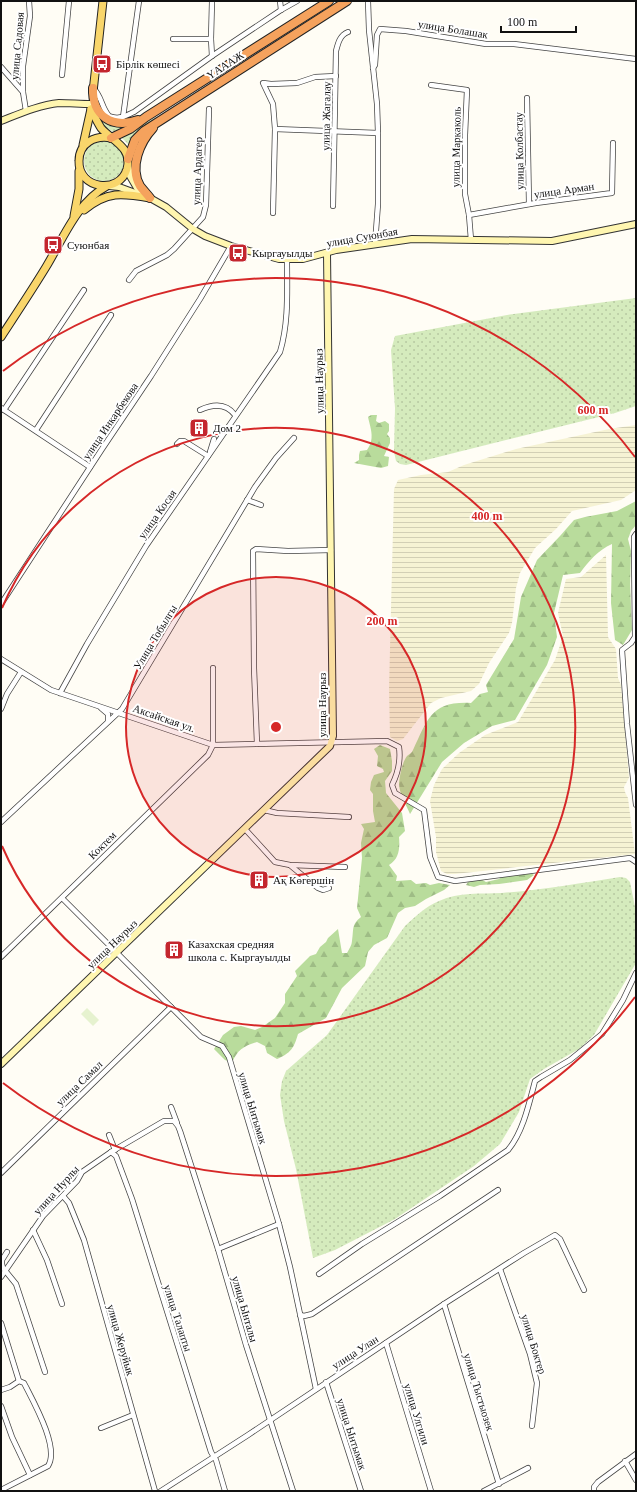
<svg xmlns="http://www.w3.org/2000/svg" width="637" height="1492" font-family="Georgia,serif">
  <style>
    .farmland { fill: url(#farmland-rules) }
    .grass { fill: url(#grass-dots) }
    .forest { fill: url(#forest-firs) }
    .pitch { fill: #e6f2cf }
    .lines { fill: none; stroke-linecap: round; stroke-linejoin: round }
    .street-casing { stroke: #444; stroke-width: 6 }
    .secondary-casing { stroke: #333; stroke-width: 8 }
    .primary-casing { stroke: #222; stroke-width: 9 }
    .highway-casing { stroke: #222; stroke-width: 10 }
    .street { stroke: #fff; stroke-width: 4.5 }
    .secondary { stroke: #fff6b0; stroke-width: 6 }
    .primary { stroke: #f9d66b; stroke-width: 7 }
    .highway { stroke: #f5a25d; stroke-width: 8 }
    .ring { fill: none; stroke: #d62828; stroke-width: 2 }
    .labels { text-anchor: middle; stroke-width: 4; stroke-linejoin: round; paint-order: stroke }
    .street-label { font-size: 11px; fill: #111; stroke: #fff }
    .poi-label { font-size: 11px; fill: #111; stroke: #fff; text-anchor: start }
    .centre { fill: #d62828; stroke: #fff; stroke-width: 2 }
    .ring-label { font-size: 12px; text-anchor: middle; font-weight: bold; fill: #d62828; stroke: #fff; stroke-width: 4; stroke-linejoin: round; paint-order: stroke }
  </style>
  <defs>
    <pattern id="farmland-rules" width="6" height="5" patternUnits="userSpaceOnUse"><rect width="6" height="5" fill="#f6f3d4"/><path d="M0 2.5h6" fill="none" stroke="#d2cfb5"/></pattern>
    <pattern id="grass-dots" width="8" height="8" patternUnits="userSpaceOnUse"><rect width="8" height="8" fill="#d5ebbd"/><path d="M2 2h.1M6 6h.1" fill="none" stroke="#b6c8a1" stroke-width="1.8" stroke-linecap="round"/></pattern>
    <pattern id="forest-firs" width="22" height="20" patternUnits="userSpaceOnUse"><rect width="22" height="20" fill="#b9dc9c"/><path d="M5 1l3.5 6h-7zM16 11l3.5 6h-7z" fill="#9ebc85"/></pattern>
  </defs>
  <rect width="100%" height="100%" fill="#fffdf5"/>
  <g class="farmland">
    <polygon points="636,425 636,490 621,500 572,511 556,529 535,548 520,573 516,588 512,623 509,633 489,663 479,684 471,691 441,698 431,703 403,739 397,741 390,737 389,689 394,489 398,480 421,475 448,472 464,465 516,449 609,429"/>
    <polygon points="606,555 608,637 616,649 618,678 621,685 629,778 624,787 625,792 628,798 635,854 455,874 447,874 441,871 436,852 436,837 430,801 434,785 442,769 459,753 485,735 518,722 555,660 563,636 558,613 566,579 581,577"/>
  </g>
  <g class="grass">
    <path d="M98 116 131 125 115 132C105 129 102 124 98 116Z"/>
    <polygon points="158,116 133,136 129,145 121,137"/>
    <circle cx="104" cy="161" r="20"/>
    <polygon points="636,298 636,406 615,413 406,465 400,464 396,461 394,452 395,408 391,350 395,336 507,315"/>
    <path d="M620 877 626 878 630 882 636 912V963L594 1035 579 1049 544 1069 530 1079 519 1112 500 1144 474 1166 395 1219 335 1250 313 1258 296 1169 284 1121 280 1095 282 1081 286 1071 327 1035 405 926C415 917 426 906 439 901 459 892 481 894 502 893 542 890 581 883 620 877Z"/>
  </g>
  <g class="forest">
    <path d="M371 415H377L376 421 379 423 385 421 389 424V431L387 434 390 438V443L384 456 389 457 388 466 381 468 354 463 359 460V455L360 451 367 450C375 439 371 430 368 417Z"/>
    <path d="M636 501V525L631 531 628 539 631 551 630 584 632 630 623 645 615 640 611 603 612 544C598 550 589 561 580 573L563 575 554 613 557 637 547 665 515 720 492 726 464 743 442 762 410 814C406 804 399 794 399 783 400 774 402 763 407 756 409 754 412 753 413 750 428 719 431 701 471 703L480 694 488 692 486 685 514 639 521 597 537 560 560 536 574 520 585 517 617 511Z"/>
    <path d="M380 745 390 749 392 761V771L385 781 386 793 402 813 405 831 399 837C400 849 399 859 389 865L397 876 396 881 411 880 416 884 426 883 430 885 439 883 450 885 444 890 426 899 415 906 405 908 398 913 387 938 374 945 368 952 365 966 342 988 326 1018 298 1034C294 1048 291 1053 277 1059L267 1053 265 1046 257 1042C244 1046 237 1050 232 1063L225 1060 214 1049 223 1035 234 1027 241 1026 255 1030 262 1027 275 1018 285 1003V994L297 976 295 971 310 956 316 954 320 947 326 942 328 938 338 929 342 953H347C349 949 352 945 352 941 354 929 351 925 361 917L357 908 362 858 361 843 364 829 361 824 375 822 373 811V794L370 790 371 782 374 775 384 772 383 769 377 766 378 756 374 749Z"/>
    <polygon points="523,869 534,875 527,880 499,884 480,885 474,887 466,885 473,875 486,882 499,879 508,871"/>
  </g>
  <polygon class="pitch" points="87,1008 99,1020 93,1026 81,1014"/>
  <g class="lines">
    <defs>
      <g id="street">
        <polyline points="212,1 211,39 212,56"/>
        <polyline points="280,1 281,10"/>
        <polyline points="368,1 369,30 377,104 378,133 378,204 375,244"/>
        <polyline points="173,39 211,39"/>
        <polyline points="1,67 23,92 26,111"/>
        <polyline points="373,68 375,65 377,35 380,29 406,31 486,44 514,44 636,59"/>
        <polyline points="62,75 69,1"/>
        <polyline points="431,85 467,90 465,135 465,194 469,215 471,240"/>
        <path d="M93 88C102 96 101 107 109 116 119 120 125 116 134 112L212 56 281 10 297 1"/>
        <polyline points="23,92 23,66 30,16 29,1"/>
        <polyline points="527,98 529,204"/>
        <polyline points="123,117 139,1"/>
        <polyline points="275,129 378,133"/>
        <path d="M333 206 336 51C338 43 340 35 348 32"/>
        <polyline points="273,213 275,129 273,104 263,83 271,84 297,83 315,77 336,76"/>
        <polyline points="469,215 536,203 612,193 613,143"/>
        <polyline points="129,280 136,271 167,255 174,249 203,217 206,205 209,109"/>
        <polyline points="1,408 90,467"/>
        <polyline points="4,410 84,290"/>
        <path d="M200 410C213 404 226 403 235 415"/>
        <polyline points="36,430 111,315"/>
        <polyline points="177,444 180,441 184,441 208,456"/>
        <polyline points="210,452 214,439"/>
        <polyline points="247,500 261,505"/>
        <polyline points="636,534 634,537 634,552 635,637 631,643 622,650 627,724 636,805"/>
        <polyline points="1,604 102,449 151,376 200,299 231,246"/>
        <path d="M1 659 51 690 213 745 387 741 399 747C401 761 398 773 392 785L395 793 424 810 430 857 438 877 455 881 630 858 636 862"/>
        <path d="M60 693 87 644 146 546 280 352C289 322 287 290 287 260"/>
        <polyline points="101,708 108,714 108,721"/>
        <polyline points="1,709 7,694 21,672"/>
        <polyline points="257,744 254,668 253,551 256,549 288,551 331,550"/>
        <polyline points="264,810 277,813 349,817"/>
        <polyline points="1,822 122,709 255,487 276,458 294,438"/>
        <polyline points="245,829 275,862 290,865 345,867"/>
        <polyline points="291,866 318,888 323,890 329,888"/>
        <polyline points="62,898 201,1037 222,1046 229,1057 279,1224 290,1267 316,1389"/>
        <polyline points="1,957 208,755 213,745 213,668"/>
        <polyline points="171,1107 177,1123"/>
        <polyline points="109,1135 115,1150"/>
        <polyline points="111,1152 116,1156 132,1199 211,1452 216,1460 225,1491"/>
        <polyline points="1,1173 171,1007"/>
        <polyline points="63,1196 69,1203 84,1240 155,1491"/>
        <polyline points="33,1230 47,1260 62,1304"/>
        <polyline points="218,1249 279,1224"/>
        <polyline points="7,1252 2,1260 2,1264 3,1268 16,1284 45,1372"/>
        <polyline points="500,1269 530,1354 537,1383 532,1426"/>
        <path d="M319 1274 362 1244 440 1196 508 1150C523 1132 529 1104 535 1081L541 1077 570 1060 602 1034 623 1000 636 973"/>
        <polyline points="1,1277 43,1216 77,1181 82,1172 111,1152 164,1121 174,1121 178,1126 180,1131 218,1249 246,1345 293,1491"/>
        <polyline points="444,1304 499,1484"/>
        <polyline points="300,1315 304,1316 312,1314 498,1190"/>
        <polyline points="1,1323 19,1381"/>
        <polyline points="386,1343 431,1491"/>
        <polyline points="326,1382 361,1491"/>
        <path d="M1 1390 10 1387 19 1381 24 1383C33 1401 60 1448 48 1466L1 1490"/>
        <polyline points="1,1406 12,1437 30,1475"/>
        <polyline points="101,1428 133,1415"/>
        <polyline points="625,1461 636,1480"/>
        <polyline points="161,1491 248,1435 444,1304 524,1253 555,1235 560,1239 584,1290"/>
        <polyline points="484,1491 528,1468"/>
        <polyline points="594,1491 594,1487 598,1482 636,1454"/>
      </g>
      <g id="secondary">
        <path d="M1 121C19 114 39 105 59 103 70 103 80 104 91 104"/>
        <polyline points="128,164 130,176 137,188 150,198 166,207 193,229 205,236 231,246 279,259 303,259 336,250 412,239 552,241 636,224"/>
        <polyline points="109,186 119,187 138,194"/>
        <polyline points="1,1064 330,746 333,736 327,254"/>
      </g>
      <g id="primary">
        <polyline points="93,92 103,1"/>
        <path d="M91 109C94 115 97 122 101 128 112 141 133 147 127 169 119 195 78 189 79 161 79 143 95 135 111 138"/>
        <polyline points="83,145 91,109"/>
        <path d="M84 210C107 191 122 193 150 198"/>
        <polyline points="74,216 79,189 79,171"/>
        <path d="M1 337C16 314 32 290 46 267 63 239 77 202 107 186"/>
      </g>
      <g id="highway">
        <path d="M93 88C92 116 112 129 138 120"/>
        <polyline points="111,138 130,129 146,117 329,1"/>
        <polyline points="128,159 135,140 144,131 347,1"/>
        <path d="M150 198C147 194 143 190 140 186 129 167 140 142 153 128"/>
      </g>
    </defs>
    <use href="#street" class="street-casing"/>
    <use href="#secondary" class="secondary-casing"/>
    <use href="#primary" class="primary-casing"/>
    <use href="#highway" class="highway-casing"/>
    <use href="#street" class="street"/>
    <use href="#secondary" class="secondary"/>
    <use href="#primary" class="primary"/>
    <use href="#highway" class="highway"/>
  </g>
  <circle cx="276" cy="727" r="150" fill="#d62828" fill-opacity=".12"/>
  <g class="ring">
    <circle cx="276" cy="727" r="150"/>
    <path d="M2 608A299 299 0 1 1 2 846"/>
    <path d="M635 997A449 449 0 0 1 3 1083M3 371A449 449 0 0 1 635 457"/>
  </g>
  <defs>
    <symbol id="bus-square" viewBox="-11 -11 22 22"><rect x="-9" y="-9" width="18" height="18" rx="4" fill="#c4262e" stroke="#fff"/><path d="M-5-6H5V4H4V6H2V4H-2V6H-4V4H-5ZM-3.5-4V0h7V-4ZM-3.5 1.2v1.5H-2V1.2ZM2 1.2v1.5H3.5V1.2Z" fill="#fff"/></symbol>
    <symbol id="building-square" viewBox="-11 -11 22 22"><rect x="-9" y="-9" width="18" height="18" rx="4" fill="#c4262e" stroke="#fff"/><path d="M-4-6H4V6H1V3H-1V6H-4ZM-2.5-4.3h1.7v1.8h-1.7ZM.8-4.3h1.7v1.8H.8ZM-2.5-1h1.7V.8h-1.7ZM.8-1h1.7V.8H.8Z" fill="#fff"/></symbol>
  </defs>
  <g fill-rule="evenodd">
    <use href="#bus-square" x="91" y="53" width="22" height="22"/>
    <use href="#bus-square" x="42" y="234" width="22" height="22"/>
    <use href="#bus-square" x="227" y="242" width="22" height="22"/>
    <use href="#building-square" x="188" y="417" width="22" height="22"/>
    <use href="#building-square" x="248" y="869" width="22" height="22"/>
    <use href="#building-square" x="163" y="939" width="22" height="22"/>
  </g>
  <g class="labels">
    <g class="street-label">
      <text transform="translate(453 29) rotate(9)" y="4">улица Болашак</text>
      <text transform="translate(17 46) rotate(-85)" y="4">улица Садовая</text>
      <text transform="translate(225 65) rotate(-33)" y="4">ҮАААЖ</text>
      <text transform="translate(326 116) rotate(-89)" y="4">улица Жагалау</text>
      <text transform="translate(456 147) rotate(-89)" y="4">улица Маркаколь</text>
      <text transform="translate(519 151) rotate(-91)" y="4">улица Колбастау</text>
      <text transform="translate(197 171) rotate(-88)" y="4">улица Ардагер</text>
      <text transform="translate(564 190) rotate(-8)" y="4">улица Арман</text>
      <text transform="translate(362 237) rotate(-10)" y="4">улица Суюнбая</text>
      <text transform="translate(319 381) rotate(-91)" y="4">улица Наурыз</text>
      <text transform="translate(110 421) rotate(-56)" y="4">улица Инкарбекова</text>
      <text transform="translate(157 514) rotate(-55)" y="4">улица Косая</text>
      <text transform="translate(155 637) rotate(-59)" y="4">Улица Тобылгы</text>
      <text transform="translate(322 705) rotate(-90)" y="4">улица Наурыз</text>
      <text transform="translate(164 718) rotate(19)" y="4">Аксайская ул.</text>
      <text transform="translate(102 845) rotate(-45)" y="4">Коктем</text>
      <text transform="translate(112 944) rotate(-44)" y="4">улица Наурыз</text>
      <text transform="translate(79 1083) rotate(-44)" y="4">улица Самал</text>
      <text transform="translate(253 1108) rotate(73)" y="4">улица Ынтымак</text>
      <text transform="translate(56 1190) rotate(-48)" y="4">улица Нурлы</text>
      <text transform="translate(245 1309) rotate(74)" y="4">улица Ынталы</text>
      <text transform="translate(178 1318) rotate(72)" y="4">улица Талапты</text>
      <text transform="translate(121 1340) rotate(74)" y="4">улица Жеруйык</text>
      <text transform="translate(534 1344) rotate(73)" y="4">улица Боктер</text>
      <text transform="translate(355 1352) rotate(-33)" y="4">улица Улан</text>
      <text transform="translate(479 1392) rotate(73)" y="4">улица Тыстыозек</text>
      <text transform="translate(417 1414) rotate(73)" y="4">улица Улгили</text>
      <text transform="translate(352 1434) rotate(72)" y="4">улица Ынтымак</text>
    </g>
    <g class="poi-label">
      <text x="116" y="68">Бірлік көшесі</text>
      <text x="67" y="249">Суюнбая</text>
      <text x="252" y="257">Кыргауылды</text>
      <text x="213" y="432">Дом 2</text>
      <text x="273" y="884">Ақ Көгершін</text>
      <text x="188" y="948">Казахская средняя<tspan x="188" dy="13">школа с. Кыргауылды</tspan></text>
    </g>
  </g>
  <circle cx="276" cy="727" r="6" class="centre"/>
  <g class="ring-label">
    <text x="593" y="414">600 m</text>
    <text x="487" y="520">400 m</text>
    <text x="382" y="625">200 m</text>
  </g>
  <rect width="637" height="1492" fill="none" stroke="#111111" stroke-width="4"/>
  <path d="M501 26v6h75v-6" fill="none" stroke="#111111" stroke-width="2"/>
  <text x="507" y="26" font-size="12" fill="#111111" stroke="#ffffff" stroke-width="3" paint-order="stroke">100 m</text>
</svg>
